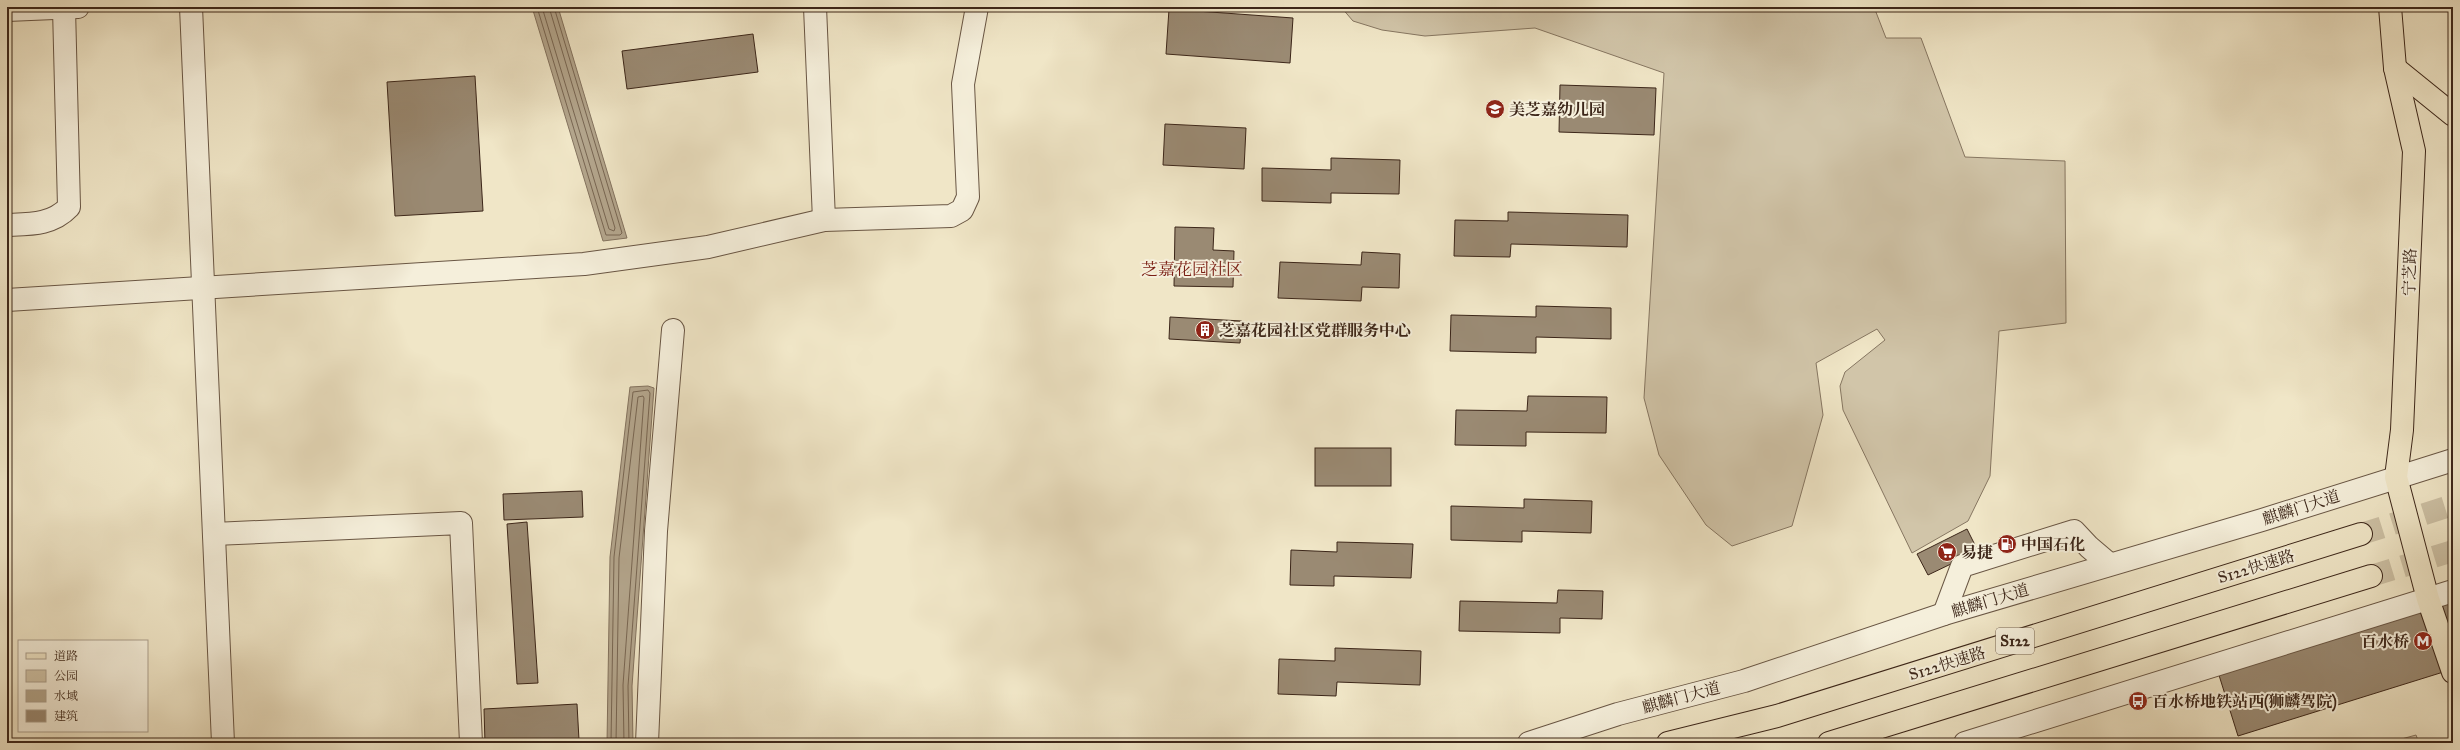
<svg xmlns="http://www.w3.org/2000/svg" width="2460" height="750" font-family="'IM FELL Great Primer','Noto Serif SC',serif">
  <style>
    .green { fill: #d1c5a9; stroke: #867661 }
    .water { fill: #b3a58c; stroke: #83725e }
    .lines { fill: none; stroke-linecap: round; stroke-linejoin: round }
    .shore { stroke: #786652; stroke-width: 1 }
    .building { fill: #9a8a73; stroke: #3c2619 }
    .highway-tunnel { stroke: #ccc0a4; stroke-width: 22; stroke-dasharray: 22 11; stroke-linecap: butt }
    .minor-casing { stroke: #695644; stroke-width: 24 }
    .major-casing { stroke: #3c2619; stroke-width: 24 }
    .highway-casing { stroke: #3c2619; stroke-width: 24 }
    .minor { stroke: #f5efdb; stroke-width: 22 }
    .major { stroke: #f0e6c7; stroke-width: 22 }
    .highway { stroke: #f0e6c7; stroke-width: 22 }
    .labels { text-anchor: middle; stroke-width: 4; stroke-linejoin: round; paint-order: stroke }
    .shield { fill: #f5efdb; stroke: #746253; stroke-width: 1 }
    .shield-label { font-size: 15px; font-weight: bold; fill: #3c2619 }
    .poi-label { font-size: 16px; font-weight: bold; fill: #3c2619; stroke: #f5efdb; text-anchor: start }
    .street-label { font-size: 16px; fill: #3c2619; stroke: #f5efdb }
    .neighbourhood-label { font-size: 17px; fill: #7a1f14; stroke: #f5efdb }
  </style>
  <rect width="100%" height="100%" fill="#f0e6c7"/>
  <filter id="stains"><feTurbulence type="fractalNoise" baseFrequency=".005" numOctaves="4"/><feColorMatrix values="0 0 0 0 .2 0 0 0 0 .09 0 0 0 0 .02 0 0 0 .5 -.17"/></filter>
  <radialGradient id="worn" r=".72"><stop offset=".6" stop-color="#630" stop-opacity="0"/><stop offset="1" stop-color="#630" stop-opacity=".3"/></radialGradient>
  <g class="green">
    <polygon points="1341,7 1874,7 1886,38 1921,38 1965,157 2065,161 2066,323 1999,331 1990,476 1968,521 1912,553 1843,410 1840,386 1845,372 1885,340 1877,329 1816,363 1823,415 1792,526 1732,546 1706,525 1659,455 1644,398 1664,73 1535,28 1425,36 1382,30 1353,21"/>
    <polygon points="2416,735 2419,743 2387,743"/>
  </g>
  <g class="water">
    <polygon points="532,7 558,7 627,238 603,241"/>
    <polygon points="648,386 654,388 632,686 633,743 607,743 610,557 630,387"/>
  </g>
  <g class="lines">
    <g class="shore">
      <polyline points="537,7 606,235 620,235 622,233 554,7"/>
      <polyline points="542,7 609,229 614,231 615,228 549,7"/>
      <polyline points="611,743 614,557 633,392 648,390 650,393 628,686 629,743"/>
      <polyline points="616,743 619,558 638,397 643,396 644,398 623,685 624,743"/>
    </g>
  </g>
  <g class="building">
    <polygon points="1169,9 1293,18 1290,63 1166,54"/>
    <polygon points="753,34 758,72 627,89 622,51"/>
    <polygon points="475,76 483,211 395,216 387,82"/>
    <polygon points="1560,85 1656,88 1654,135 1559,132"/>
    <polygon points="1165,124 1246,128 1244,169 1163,165"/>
    <polygon points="1331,158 1400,160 1399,194 1331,193 1331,203 1262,201 1262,168 1331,170"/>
    <polygon points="1508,212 1628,215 1627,247 1511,244 1510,257 1454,256 1455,220 1508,221"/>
    <polygon points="1175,227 1214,228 1213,250 1234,251 1233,287 1174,286"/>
    <polygon points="1362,252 1400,254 1399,288 1362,287 1361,301 1278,298 1280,262 1361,265"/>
    <polygon points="1536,306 1611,308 1611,339 1536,337 1536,353 1450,351 1451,315 1536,317"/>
    <polygon points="1170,317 1242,321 1240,343 1169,339"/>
    <polygon points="1528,396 1607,397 1606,433 1526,432 1526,446 1455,445 1456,410 1527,411"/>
    <rect x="1315" y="448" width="76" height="38"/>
    <polygon points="582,491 583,517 504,520 503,494"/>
    <polygon points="1524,499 1592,501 1591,533 1522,531 1522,542 1451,540 1451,506 1524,508"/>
    <polygon points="527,522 538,683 517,684 507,524"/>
    <polygon points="1967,529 1978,551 1928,575 1917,554"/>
    <polygon points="1337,542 1413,544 1411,578 1334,576 1334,586 1290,585 1291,550 1337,552"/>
    <polygon points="1558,590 1603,591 1602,619 1560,618 1560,633 1459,631 1460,601 1557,603"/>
    <polygon points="2453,599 2453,669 2238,736 2218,672"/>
    <polygon points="1335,648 1421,651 1420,685 1337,682 1336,696 1278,694 1279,659 1335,661"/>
    <polygon points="577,704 579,740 485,743 484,709"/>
  </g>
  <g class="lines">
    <g class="highway-tunnel">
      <polyline points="2361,534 2453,505"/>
      <polyline points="2371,576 2453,551"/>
    </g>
    <defs>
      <g id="minor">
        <polyline points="191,7 223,743"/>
        <polyline points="815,7 824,220"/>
        <polyline points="7,10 78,7"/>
        <path d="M7 225C30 224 52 225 69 207L64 8"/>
        <polyline points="7,300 584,264 708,247 824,220 951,216 962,210 968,197 963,84 977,7"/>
        <polyline points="214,534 461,523 471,743"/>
        <polyline points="1944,614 1962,566 2074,531 2089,547 2109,564"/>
        <polyline points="647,743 656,531 673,330"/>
        <polyline points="1529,743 1618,714 1744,681 1944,614 2262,520 2453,460"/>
        <polyline points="1965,743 2453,591"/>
      </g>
      <g id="major">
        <polyline points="2390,7 2395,68 2414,151 2402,430 2396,477 2428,599 2453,672"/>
        <polyline points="2395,68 2453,115"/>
      </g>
      <g id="highway">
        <polyline points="1668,743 1777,716 2361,534"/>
        <polyline points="1829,743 2371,576"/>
      </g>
    </defs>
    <use href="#minor" class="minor-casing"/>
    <use href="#major" class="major-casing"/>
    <use href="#highway" class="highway-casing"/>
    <use href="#minor" class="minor"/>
    <use href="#major" class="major"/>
    <use href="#highway" class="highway"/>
  </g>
  <defs>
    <symbol id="school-disc" viewBox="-11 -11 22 22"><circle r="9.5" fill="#8f2418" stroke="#f5efdb"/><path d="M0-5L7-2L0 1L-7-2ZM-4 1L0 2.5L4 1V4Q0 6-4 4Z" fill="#fff"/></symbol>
    <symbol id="building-disc" viewBox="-11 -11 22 22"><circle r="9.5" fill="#8f2418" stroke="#f5efdb"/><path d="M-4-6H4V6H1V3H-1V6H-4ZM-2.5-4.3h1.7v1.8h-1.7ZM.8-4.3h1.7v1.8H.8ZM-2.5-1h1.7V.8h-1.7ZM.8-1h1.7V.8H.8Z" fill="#fff"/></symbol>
    <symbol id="fuel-disc" viewBox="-11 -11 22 22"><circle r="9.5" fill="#8f2418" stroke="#f5efdb"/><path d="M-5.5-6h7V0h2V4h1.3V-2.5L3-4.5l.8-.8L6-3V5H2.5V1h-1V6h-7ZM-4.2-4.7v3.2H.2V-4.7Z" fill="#fff"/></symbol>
    <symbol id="supermarket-disc" viewBox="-11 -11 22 22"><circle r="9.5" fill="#8f2418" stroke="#f5efdb"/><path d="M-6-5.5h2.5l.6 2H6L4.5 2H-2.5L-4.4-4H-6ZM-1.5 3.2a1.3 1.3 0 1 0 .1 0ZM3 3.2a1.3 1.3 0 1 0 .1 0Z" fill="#fff"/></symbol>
    <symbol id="metro-disc" viewBox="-11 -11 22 22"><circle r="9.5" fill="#8f2418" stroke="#f5efdb"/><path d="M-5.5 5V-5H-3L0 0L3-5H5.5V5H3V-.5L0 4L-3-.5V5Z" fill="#fff"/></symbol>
    <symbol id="bus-disc" viewBox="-11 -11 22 22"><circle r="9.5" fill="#8f2418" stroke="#f5efdb"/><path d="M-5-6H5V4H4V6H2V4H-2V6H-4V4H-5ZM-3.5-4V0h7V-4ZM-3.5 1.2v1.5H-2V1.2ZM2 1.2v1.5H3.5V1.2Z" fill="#fff"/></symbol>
  </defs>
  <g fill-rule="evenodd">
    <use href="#school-disc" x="1484" y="98" width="22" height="22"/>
    <use href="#building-disc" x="1194" y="319" width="22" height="22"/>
    <use href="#fuel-disc" x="1996" y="533" width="22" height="22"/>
    <use href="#supermarket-disc" x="1936" y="541" width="22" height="22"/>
    <use href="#metro-disc" x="2412" y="630" width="22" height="22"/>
    <use href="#bus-disc" x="2127" y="690" width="22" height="22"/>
  </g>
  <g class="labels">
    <rect class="shield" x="1996" y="628" width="38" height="26" rx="3"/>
    <g class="shield-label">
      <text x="2015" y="646">S122</text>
    </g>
    <g class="poi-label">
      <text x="1509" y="115">美芝嘉幼儿园</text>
      <text x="1219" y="336">芝嘉花园社区党群服务中心</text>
      <text x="2021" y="550">中国石化</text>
      <text x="1961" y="558">易捷</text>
      <text x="2409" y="647" text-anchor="end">百水桥</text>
      <text x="2152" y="707">百水桥地铁站西(狮麟驾院)</text>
    </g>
    <g class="street-label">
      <text transform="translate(2409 272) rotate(-88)" y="6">宁芝路</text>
      <text transform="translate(2301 507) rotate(-18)" y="6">麒麟门大道</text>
      <text transform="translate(2256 566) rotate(-17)" y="6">S122快速路</text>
      <text transform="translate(1990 600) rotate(-17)" y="6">麒麟门大道</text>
      <text transform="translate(1947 663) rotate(-17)" y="6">S122快速路</text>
      <text transform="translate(1681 697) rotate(-15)" y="6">麒麟门大道</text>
    </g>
    <g class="neighbourhood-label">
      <text x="1192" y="275">芝嘉花园社区</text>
    </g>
  </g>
  <rect width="2460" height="750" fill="none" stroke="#f0e6c7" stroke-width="24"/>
  <rect x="8" y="8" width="2444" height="734" fill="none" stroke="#3c2619" stroke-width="2"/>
  <rect x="12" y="12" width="2436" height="726" fill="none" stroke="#3c2619"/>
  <rect x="18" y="640" width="130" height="92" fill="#f5efdb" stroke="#ab9f8d"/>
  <rect x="26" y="653" width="20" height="6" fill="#f0e6c7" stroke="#ab9f8d"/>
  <text x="54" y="660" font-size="12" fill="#3c2619">道路</text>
  <rect x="26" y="670" width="20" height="12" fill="#d1c5a9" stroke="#ab9f8d"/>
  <text x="54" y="680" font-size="12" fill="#3c2619">公园</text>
  <rect x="26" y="690" width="20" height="12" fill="#b3a58c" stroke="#ab9f8d"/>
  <text x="54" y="700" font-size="12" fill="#3c2619">水域</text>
  <rect x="26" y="710" width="20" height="12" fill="#9a8a73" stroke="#ab9f8d"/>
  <text x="54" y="720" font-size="12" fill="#3c2619">建筑</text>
  <rect width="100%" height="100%" filter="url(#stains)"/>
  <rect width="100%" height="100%" fill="url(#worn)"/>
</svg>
